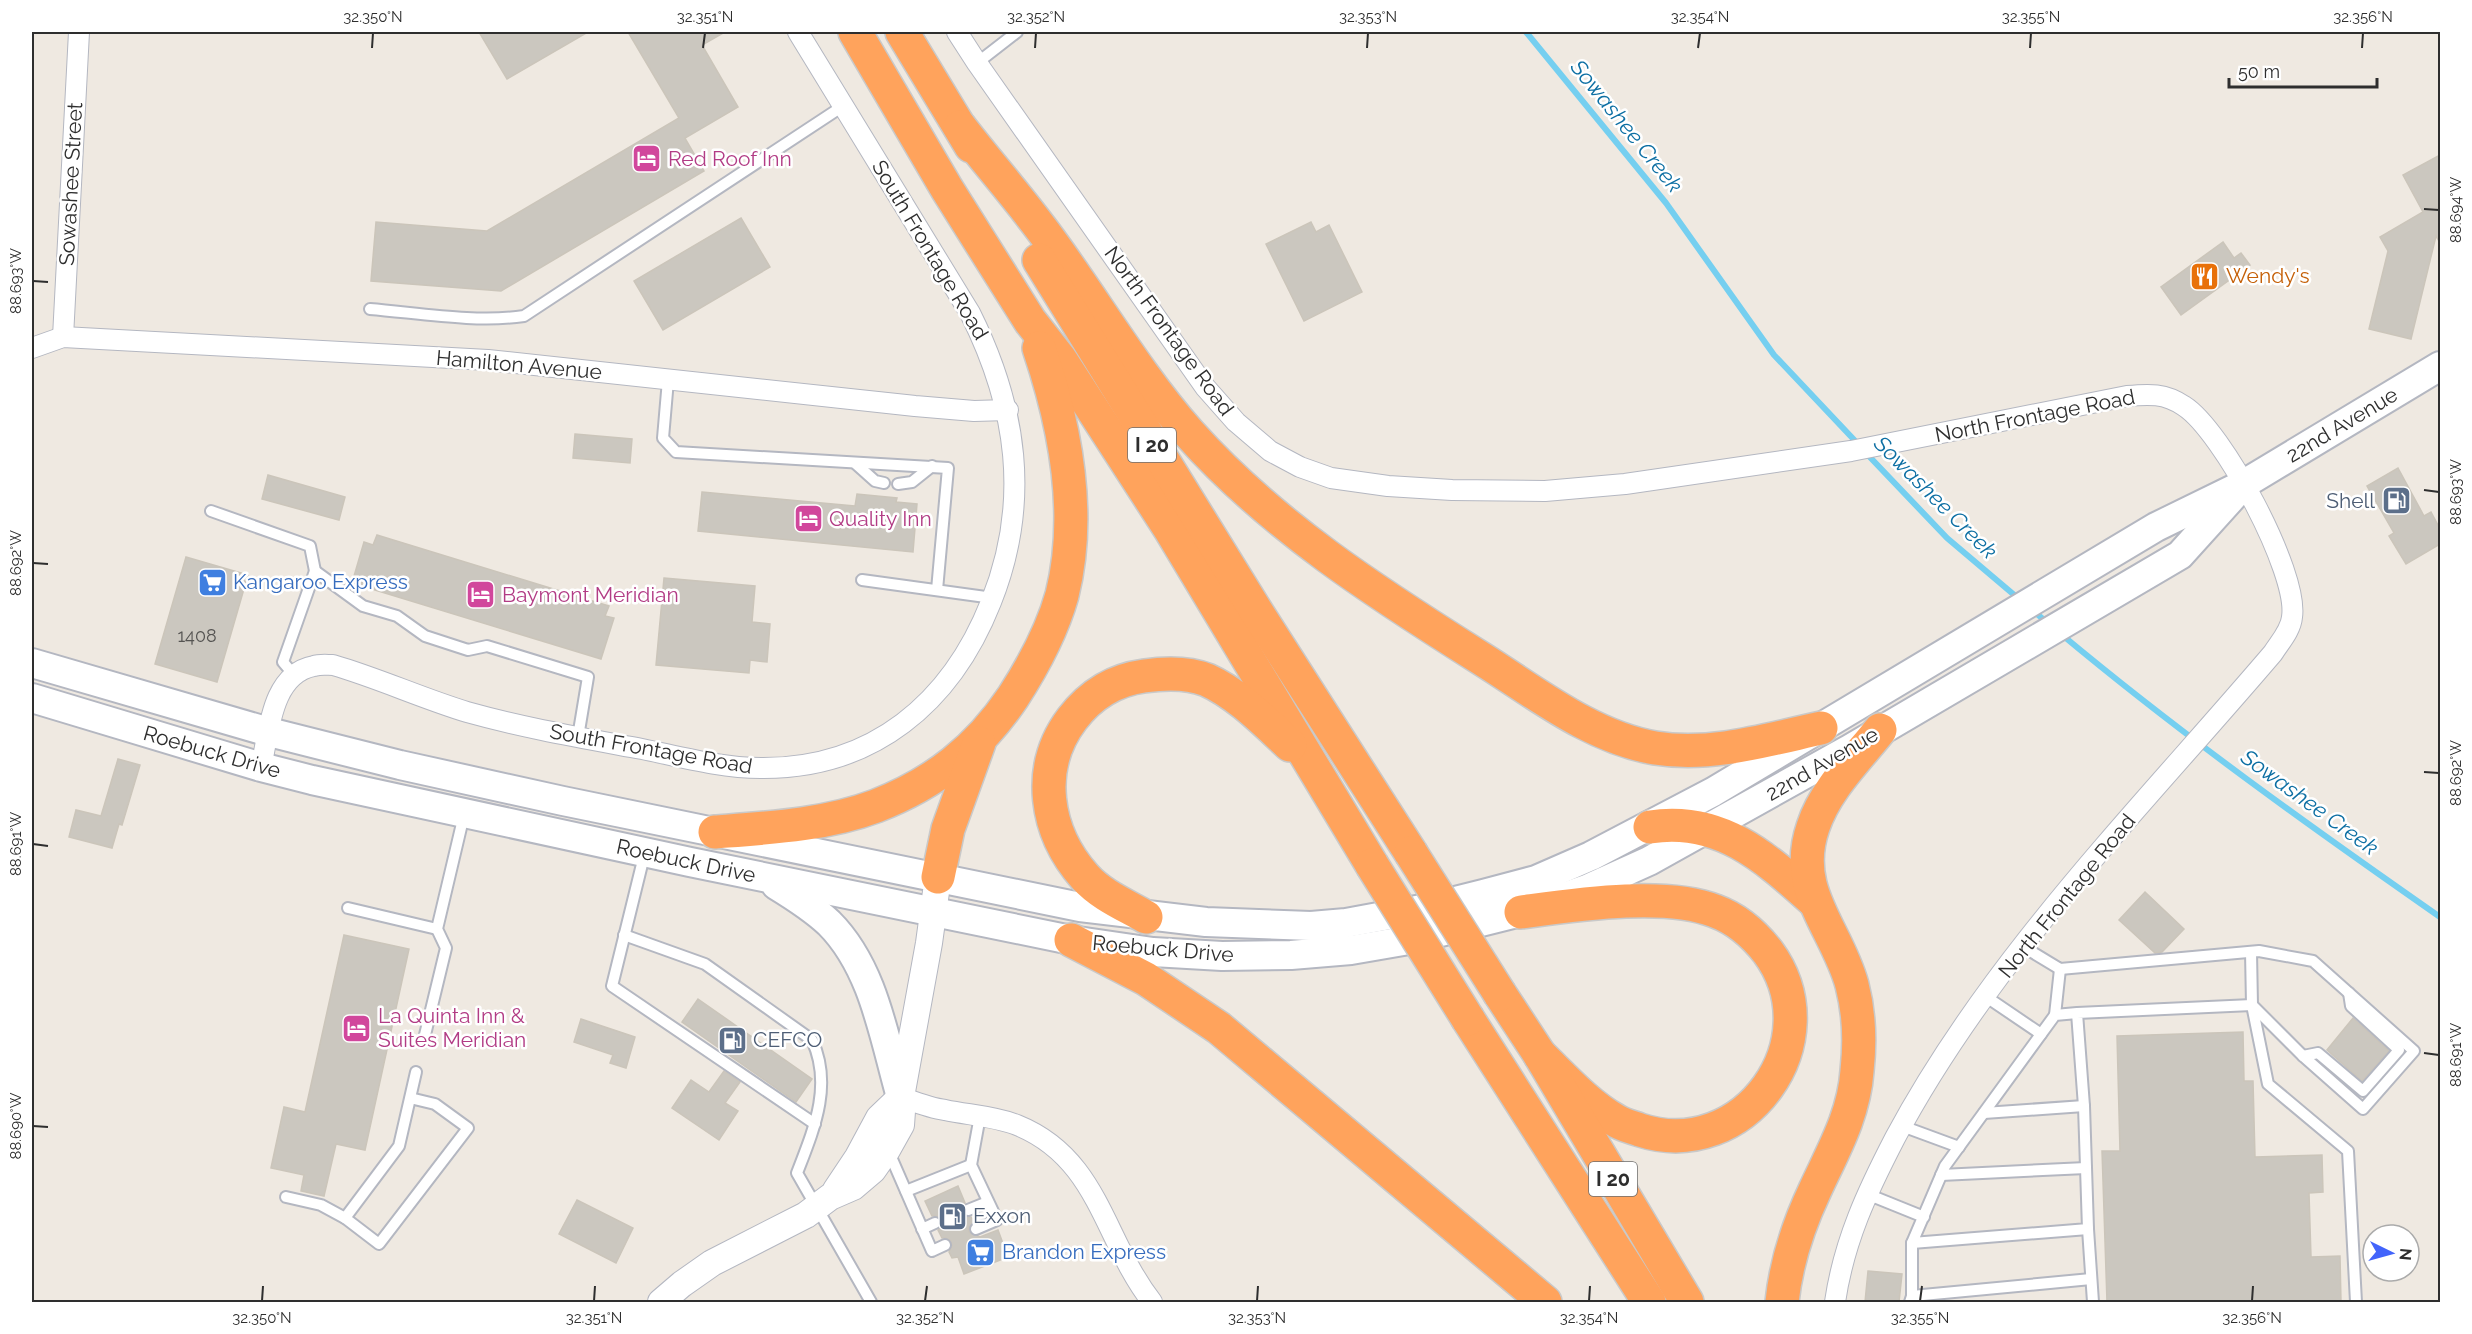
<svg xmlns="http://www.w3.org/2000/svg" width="2472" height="1334" font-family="Raleway,sans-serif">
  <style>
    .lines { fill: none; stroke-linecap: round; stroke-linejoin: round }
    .stream { stroke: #75cff0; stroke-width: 6 }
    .building { fill: #cbc7bf; stroke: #cbc5ba; stroke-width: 1.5 }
    .service-casing { stroke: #b4b7c1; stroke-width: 14 }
    .minor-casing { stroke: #b4b7c1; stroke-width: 22 }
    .tertiary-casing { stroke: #b4b7c1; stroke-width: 28 }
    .secondary-casing { stroke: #b4b7c1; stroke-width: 32 }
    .motorway-casing { stroke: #c9c9c9; stroke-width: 36 }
    .service { stroke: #fff; stroke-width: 10 }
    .minor { stroke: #fff; stroke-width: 20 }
    .tertiary { stroke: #fff; stroke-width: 26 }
    .secondary { stroke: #fff; stroke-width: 28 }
    .motorway { stroke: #ffa35c; stroke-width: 33 }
    .motorway-bridge-casing { stroke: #c9c9c9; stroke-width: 36; stroke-linecap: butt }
    .motorway-bridge { stroke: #ffa35c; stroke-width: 33 }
    .ticks { fill: none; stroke: #2e2e2e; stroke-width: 2 }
    .labels { text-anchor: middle; stroke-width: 5; stroke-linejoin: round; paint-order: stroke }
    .number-label { font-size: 18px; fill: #555452 }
    .shield { fill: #fff; stroke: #6d6d6d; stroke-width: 1.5 }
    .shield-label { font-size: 20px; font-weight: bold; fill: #2e2e2e }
    .hotel-label { font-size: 21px; fill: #b23c85; stroke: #fff; text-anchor: start }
    .street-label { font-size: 21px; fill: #2e2e2e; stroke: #fff }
    .food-label { font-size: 21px; fill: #c56008; stroke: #fff; text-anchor: start }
    .service-label { font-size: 21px; fill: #4e5e75; stroke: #fff; text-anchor: start }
    .shop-label { font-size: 21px; fill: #366cbe; stroke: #fff; text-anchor: start }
    .water-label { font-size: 22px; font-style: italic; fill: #0d6fa3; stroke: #fff }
    .neatline { fill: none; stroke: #2e2e2e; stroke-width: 2 }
    .ticks-label { font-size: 15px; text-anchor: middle; fill: #2e2e2e }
  </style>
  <rect width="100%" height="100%" fill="#efe9e1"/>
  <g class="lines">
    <g class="stream">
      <polyline points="1526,32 1666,203 1774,355 1859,445"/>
      <polyline points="1866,453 1947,538 2019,599"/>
      <polyline points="2031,609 2049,624"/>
      <path d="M2061 634C2182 735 2311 827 2440 917"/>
    </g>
  </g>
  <g class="building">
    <polygon points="479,32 588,32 507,79"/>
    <polygon points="628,32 725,32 702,45 738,107 685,138 704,171 501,291 371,281 376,222 487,231 679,118"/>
    <polygon points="2440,155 2440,243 2436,236 2411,339 2369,329 2388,251 2380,237 2423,212 2403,175"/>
    <polygon points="741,218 770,267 663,330 634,281"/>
    <polygon points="1311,222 1316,232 1329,225 1362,292 1304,321 1266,244"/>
    <polygon points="2223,242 2234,258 2241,253 2250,265 2181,315 2161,287"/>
    <polygon points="575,434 632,439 630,463 573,458"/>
    <polygon points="2398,468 2424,516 2431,512 2440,529 2440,544 2406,564 2389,536 2394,533 2367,486"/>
    <polygon points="268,475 345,497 339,520 262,499"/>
    <polygon points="702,492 855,506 857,494 897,498 896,502 917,504 913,552 698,531"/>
    <polygon points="377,535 609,606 605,616 614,618 601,659 352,583 364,542 373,545"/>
    <polygon points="186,557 248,575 217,682 155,664"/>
    <polygon points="664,578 755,586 752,622 770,624 767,662 750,660 749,673 656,665"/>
    <polygon points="118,759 140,765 122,825 119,824 112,848 69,837 76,810 101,816"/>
    <polygon points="2145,892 2184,929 2162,952 2155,953 2119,920"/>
    <polygon points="344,935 409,949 365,1150 336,1144 324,1196 301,1191 304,1175 271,1168 284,1107 305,1112"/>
    <polygon points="698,999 812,1079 796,1102 682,1022"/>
    <polygon points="2353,1018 2389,1051 2362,1081 2327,1050"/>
    <polygon points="581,1019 635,1037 626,1068 610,1063 613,1055 574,1042"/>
    <polygon points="2243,1032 2244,1081 2253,1081 2255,1157 2322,1155 2323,1192 2309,1193 2311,1257 2340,1256 2341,1302 2107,1302 2102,1151 2120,1151 2117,1036"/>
    <polygon points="724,1071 740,1082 725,1103 738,1111 719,1140 672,1108 691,1080 709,1092"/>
    <polygon points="958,1186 965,1203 961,1208 961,1213 966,1217 971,1217 974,1222 969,1228 969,1232 980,1237 998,1230 1008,1257 964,1274 958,1257 952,1258 949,1252 952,1246 951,1241 946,1238 942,1238 938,1230 942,1224 941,1219 936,1216 932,1216 925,1201"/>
    <polygon points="577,1200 633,1228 616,1263 559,1234"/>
    <polygon points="1868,1271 1902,1274 1899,1302 1865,1302"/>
  </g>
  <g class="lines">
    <defs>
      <g id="service">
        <polyline points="977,63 1017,32"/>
        <path d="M370 309C419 313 476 323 524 316L843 106"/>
        <polyline points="668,380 663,438 676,452 948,468 937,590"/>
        <polyline points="856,464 875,481 884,483"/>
        <polyline points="898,484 912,482 932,466"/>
        <polyline points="211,511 310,546 315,571"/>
        <polyline points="862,580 993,598"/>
        <polyline points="294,675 283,662 315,571 363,606 397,616 425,636 468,650 487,646 588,677 578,737"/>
        <polyline points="645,852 612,986 815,1124"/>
        <polyline points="348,908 437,929"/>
        <path d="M624 935 705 964 812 1040C833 1085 814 1129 797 1173L871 1302"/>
        <polyline points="2022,946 2060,969 2259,951 2313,961 2414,1051 2363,1109 2303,1056 2252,1005 2077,1013 2055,1015 1945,1166 1912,1243 2088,1229 2084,1106 2077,1013"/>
        <polyline points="2251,952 2252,1005 2268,1084 2348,1151 2356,1302"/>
        <polyline points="1985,996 2041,1034"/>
        <polyline points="2055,1015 2060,969"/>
        <polyline points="424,1039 446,948 437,929 464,815"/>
        <polyline points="2303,1056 2318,1053 2363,1091 2399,1050 2351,1006 2349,993"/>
        <polyline points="410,1098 435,1104 468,1128 379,1244 345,1218 399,1146 416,1072"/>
        <polyline points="1984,1113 2084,1106"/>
        <polyline points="1902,1126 1959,1147"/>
        <polyline points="888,1150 932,1251 945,1245"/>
        <polyline points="1941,1175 2086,1168"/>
        <polyline points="906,1191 971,1165"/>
        <polyline points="1867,1194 1924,1217"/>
        <polyline points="286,1197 321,1205 345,1218"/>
        <polyline points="968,1210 988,1202"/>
        <polyline points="922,1229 935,1223"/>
        <polyline points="976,1229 997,1220 971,1165 980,1116"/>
        <polyline points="2088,1229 2093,1302"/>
        <polyline points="1912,1296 1912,1243"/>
        <polyline points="1910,1302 1912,1296 2091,1279"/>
      </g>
      <g id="minor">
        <path d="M957 32 977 63 1205 387 1236 422 1270 451 1300 467 1331 478 1388 486 1452 490 1545 491 1625 484 1851 451 2127 396C2149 394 2165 393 2184 406 2222 430 2299 573 2292 617 2291 630 2280 642 2273 653 2141 808 1991 958 1895 1138 1867 1192 1844 1241 1835 1302"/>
        <polyline points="63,337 79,32"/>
        <polyline points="32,348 63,337 488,360 915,406 974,411 1008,410"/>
        <path d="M261 767C269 733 271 674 314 666 320 664 327 665 333 665 378 678 421 698 467 712 524 728 583 738 642 749 681 757 721 768 761 768 873 769 951 703 991 602 1031 502 1017 407 970 313L798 32"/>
        <path d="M901 1097C915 1102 930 1108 945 1110 968 1115 994 1116 1017 1125 1099 1158 1103 1239 1152 1302"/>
      </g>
      <g id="tertiary">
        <polyline points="836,1190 858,1157 879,1118 901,1097"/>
        <polyline points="661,1302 682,1284 712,1263 806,1215 830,1197 853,1187 873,1170 887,1150 901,1125 902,1111 901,1097 929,943 938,877"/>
      </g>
      <g id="secondary">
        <polyline points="32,663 269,732 400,765 563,801 1080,907 1206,922 1311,926 1346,923 1427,908 1483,894 1536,880 1591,856 1713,792 2156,527 2244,484 2440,366"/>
        <polyline points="32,698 261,767 312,780 690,862 1071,940 1153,952 1222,956 1291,955 1351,950 1409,940 1521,912 1587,889 1649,861 1848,750 2180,555 2235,494"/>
        <path d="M776 885C794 896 813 908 829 923 874 968 884 1038 901 1097"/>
      </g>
      <g id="motorway">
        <polyline points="855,32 947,189 1030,321 1060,359 1170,529 1372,865"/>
        <polyline points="902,32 971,146"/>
        <path d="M960 127C991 167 1025 205 1054 246 1099 308 1138 375 1189 433 1272 526 1377 593 1482 659 1536 693 1591 737 1655 748 1711 757 1767 740 1821 728"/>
        <polyline points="1039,260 1258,614 1411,853"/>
        <path d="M1650 827C1720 816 1765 857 1814 901"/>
        <path d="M715 832C768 828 826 825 876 806 935 783 978 749 1013 697 1033 666 1052 631 1062 595 1082 515 1065 425 1039 348"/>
        <polyline points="938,877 948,829 979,743"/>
        <path d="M1521 912C1574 905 1665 891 1715 911 1737 919 1754 934 1768 952 1833 1040 1745 1164 1640 1130 1632 1127 1622 1125 1615 1120 1587 1104 1563 1077 1540 1055"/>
        <path d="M1146 917C1125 905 1101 895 1085 877 1045 832 1035 768 1072 719 1091 694 1114 680 1144 676 1165 673 1187 672 1207 680 1238 694 1265 722 1290 745"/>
        <polyline points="1071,940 1146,979 1219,1028 1545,1302"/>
        <polyline points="1500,994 1540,1055 1687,1302"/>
        <polyline points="1468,1019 1649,1302"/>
        <path d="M1782 1302C1786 1263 1798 1226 1815 1190 1833 1151 1854 1115 1857 1071 1860 1044 1859 1012 1852 985 1837 929 1791 891 1813 827 1825 790 1856 760 1880 730"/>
      </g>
    </defs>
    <use href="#service" class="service-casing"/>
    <use href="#minor" class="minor-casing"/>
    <use href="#tertiary" class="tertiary-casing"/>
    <use href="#secondary" class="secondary-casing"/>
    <use href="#motorway" class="motorway-casing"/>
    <use href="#service" class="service"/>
    <use href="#minor" class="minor"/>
    <use href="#tertiary" class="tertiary"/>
    <use href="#secondary" class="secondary"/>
    <use href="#motorway" class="motorway"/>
    <defs>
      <g id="motorway-bridge">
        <polyline points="1411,853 1500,994"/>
        <polyline points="1372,865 1468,1019"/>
      </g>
    </defs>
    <use href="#motorway-bridge" class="motorway-bridge-casing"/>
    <use href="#motorway-bridge" class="motorway-bridge"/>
  </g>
  <path class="ticks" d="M372 48 373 33M703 48 705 33M1035 48 1036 33M1367 48 1368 33M1698 48 1700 33M2030 48 2031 33M2362 48 2363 33M2424 209 2439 210M33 281 48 282M2424 490 2439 492M33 563 48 564M2424 772 2439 773M33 844 48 846M2424 1053 2439 1055M33 1126 48 1127M262 1301 263 1286M594 1301 595 1286M925 1301 927 1286M1257 1301 1258 1286M1589 1301 1590 1286M1920 1301 1922 1286M2252 1301 2253 1286"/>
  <defs>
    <symbol id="hotel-square" viewBox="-11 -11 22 22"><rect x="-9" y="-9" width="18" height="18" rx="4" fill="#d1479c" stroke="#fff"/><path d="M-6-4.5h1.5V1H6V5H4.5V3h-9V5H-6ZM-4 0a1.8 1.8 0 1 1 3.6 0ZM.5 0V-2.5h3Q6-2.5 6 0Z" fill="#fff"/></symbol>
    <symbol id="restaurant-square" viewBox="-11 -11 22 22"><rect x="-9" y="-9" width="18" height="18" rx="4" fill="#e8710a" stroke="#fff"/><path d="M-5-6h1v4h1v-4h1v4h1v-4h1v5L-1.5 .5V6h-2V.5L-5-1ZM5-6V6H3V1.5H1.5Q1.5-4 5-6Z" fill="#fff"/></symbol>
    <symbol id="fuel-square" viewBox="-11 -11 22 22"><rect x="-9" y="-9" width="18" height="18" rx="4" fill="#5c6f8a" stroke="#fff"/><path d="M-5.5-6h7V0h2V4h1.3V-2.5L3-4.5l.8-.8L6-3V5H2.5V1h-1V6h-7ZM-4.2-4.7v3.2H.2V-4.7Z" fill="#fff"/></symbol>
    <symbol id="supermarket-square" viewBox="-11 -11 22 22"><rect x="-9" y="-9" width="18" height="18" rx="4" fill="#3f7fe0" stroke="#fff"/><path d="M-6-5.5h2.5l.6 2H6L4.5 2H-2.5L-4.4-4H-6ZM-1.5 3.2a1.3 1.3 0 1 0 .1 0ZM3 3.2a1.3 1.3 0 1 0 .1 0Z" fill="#fff"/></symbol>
  </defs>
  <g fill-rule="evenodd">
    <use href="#hotel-square" x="630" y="142" width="33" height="33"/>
    <use href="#restaurant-square" x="2188" y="260" width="33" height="33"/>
    <use href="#fuel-square" x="2380" y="484" width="33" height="33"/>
    <use href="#hotel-square" x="792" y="502" width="33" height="33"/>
    <use href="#supermarket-square" x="196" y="566" width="33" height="33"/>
    <use href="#hotel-square" x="464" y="578" width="33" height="33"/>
    <use href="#hotel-square" x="340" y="1012" width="33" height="33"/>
    <use href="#fuel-square" x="716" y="1024" width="33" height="33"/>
    <use href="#fuel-square" x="936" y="1200" width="33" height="33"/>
    <use href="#supermarket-square" x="964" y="1236" width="33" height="33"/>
  </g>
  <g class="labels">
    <g class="number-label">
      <text x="197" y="642">1408</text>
    </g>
    <g class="shield">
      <rect x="1128" y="428" width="48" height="34" rx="4.5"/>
      <rect x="1589" y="1162" width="48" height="34" rx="4.5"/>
    </g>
    <g class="shield-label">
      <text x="1152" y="452">I 20</text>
      <text x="1613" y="1186">I 20</text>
    </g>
    <g class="hotel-label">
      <text x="668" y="166">Red Roof Inn</text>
      <text x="829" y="526">Quality Inn</text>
      <text x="502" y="602">Baymont Meridian</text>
      <text x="378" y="1023">La Quinta Inn &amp;<tspan x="378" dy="24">Suites Meridian</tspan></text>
    </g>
    <g class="street-label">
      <text transform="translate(71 184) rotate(-87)" y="7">Sowashee Street</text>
      <text transform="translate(930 250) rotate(59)" y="7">South Frontage Road</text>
      <text transform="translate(1169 331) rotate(54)" y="7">North Frontage Road</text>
      <text transform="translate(519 365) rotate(5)" y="7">Hamilton Avenue</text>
      <text transform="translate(2035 416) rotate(-11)" y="7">North Frontage Road</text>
      <text transform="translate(2342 425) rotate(-31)" y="7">22nd Avenue</text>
      <text transform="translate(651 749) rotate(10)" y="7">South Frontage Road</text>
      <text transform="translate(212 752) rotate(16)" y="7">Roebuck Drive</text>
      <text transform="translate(1822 764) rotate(-30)" y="7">22nd Avenue</text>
      <text transform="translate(686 861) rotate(12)" y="7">Roebuck Drive</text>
      <text transform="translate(2067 896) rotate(-51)" y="7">North Frontage Road</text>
      <text transform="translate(1163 949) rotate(5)" y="7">Roebuck Drive</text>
    </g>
    <g class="food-label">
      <text x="2226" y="283">Wendy's</text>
    </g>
    <g class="service-label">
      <text x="2375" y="508" text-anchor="end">Shell</text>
      <text x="753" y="1047">CEFCO</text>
      <text x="973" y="1223">Exxon</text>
    </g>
    <g class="shop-label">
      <text x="233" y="589">Kangaroo Express</text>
      <text x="1002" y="1259">Brandon Express</text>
    </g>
    <g class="water-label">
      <text transform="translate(1627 126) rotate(51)" y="8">Sowashee Creek</text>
      <text transform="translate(1936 497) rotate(45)" y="8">Sowashee Creek</text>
      <text transform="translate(2310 802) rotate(36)" y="8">Sowashee Creek</text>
    </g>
  </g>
  <rect width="2472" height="1334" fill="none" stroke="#ffffff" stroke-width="66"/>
  <g transform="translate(2391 1253) rotate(95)"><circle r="28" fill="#ffffff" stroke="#ababab" stroke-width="1.5"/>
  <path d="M0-4.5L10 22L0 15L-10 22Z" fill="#4264fb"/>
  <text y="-9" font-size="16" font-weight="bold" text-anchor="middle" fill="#2e2e2e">N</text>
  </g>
  <path d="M2229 78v9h148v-9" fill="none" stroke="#2e2e2e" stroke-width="3"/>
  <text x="2238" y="78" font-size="18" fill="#2e2e2e" stroke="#ffffff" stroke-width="4.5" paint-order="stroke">50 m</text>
  <rect x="33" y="33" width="2406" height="1268" class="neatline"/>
  <g class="ticks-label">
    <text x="373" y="22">32.350°N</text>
    <text x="705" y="22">32.351°N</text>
    <text x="1036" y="22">32.352°N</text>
    <text x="1368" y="22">32.353°N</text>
    <text x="1700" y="22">32.354°N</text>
    <text x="2031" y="22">32.355°N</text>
    <text x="2363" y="22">32.356°N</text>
    <text transform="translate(2456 210) rotate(-90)" y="5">88.694°W</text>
    <text transform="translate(16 281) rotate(-90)" y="5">88.693°W</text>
    <text transform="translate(2456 492) rotate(-90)" y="5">88.693°W</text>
    <text transform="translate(16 563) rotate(-90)" y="5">88.692°W</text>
    <text transform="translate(2456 773) rotate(-90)" y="5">88.692°W</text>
    <text transform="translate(16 844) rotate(-90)" y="5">88.691°W</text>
    <text transform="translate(2456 1055) rotate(-90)" y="5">88.691°W</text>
    <text transform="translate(16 1126) rotate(-90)" y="5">88.690°W</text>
    <text x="262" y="1323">32.350°N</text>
    <text x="594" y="1323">32.351°N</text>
    <text x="925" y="1323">32.352°N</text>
    <text x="1257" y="1323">32.353°N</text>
    <text x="1589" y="1323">32.354°N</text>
    <text x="1920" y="1323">32.355°N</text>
    <text x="2252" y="1323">32.356°N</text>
  </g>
</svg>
